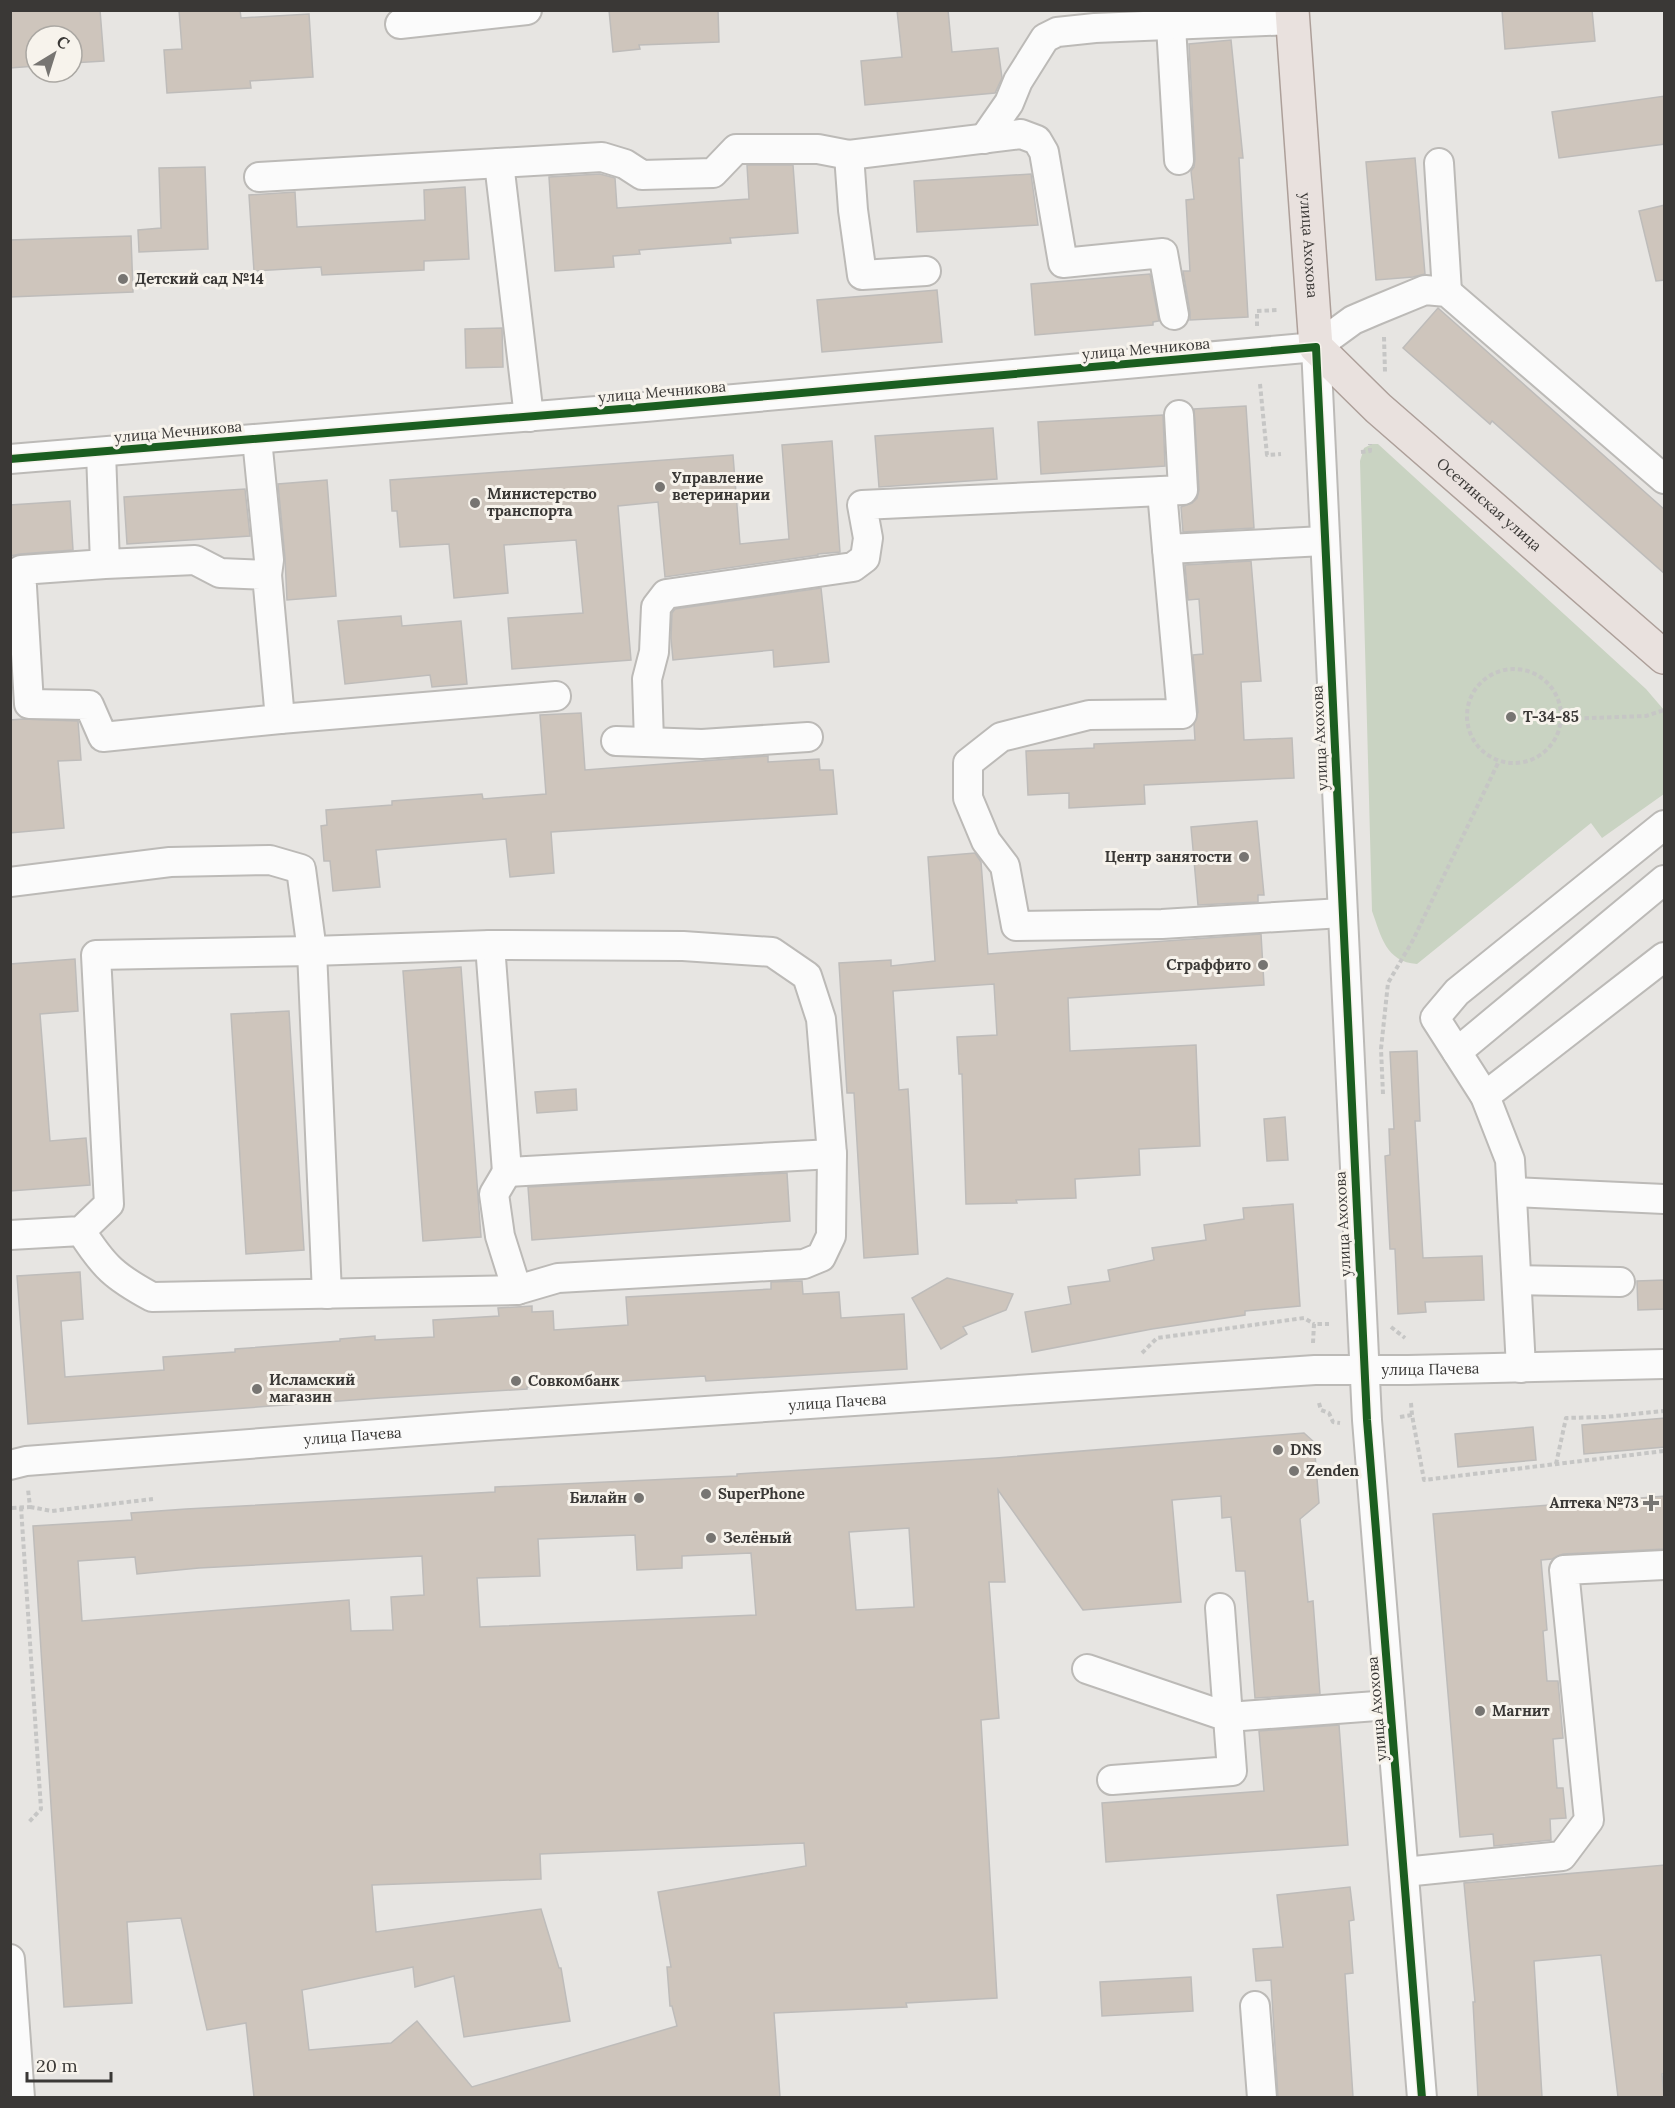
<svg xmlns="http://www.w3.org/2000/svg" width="1675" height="2108" font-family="Lora,serif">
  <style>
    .green { fill: #c9d3c2 }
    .building { fill: #cec5bc; stroke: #bebcba; stroke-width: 1.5; fill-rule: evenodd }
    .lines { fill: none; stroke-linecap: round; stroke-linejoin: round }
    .minor-casing { stroke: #bcbab7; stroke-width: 32 }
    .major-casing { stroke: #ad9f99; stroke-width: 36 }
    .path { stroke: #c6c6c5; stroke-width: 4; stroke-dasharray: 4.5 3; stroke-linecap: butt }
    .minor { stroke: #fbfbfb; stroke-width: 28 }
    .major { stroke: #e9e1de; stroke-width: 33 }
    .cycleway-casing { stroke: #f7f3ec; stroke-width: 11 }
    .cycleway { stroke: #1b5e20; stroke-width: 8 }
    .poi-dot { fill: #777572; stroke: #f7f3ec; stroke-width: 2 }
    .labels { text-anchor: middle; stroke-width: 6; stroke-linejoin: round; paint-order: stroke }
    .street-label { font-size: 15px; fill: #3a3836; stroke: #f7f3ec }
    .poi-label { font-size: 15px; font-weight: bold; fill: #3a3836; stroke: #f7f3ec; text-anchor: start }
  </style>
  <rect width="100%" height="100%" fill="#e7e5e2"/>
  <path class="green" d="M1372 444H1378L1646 689 1664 710V794L1602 838 1591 823 1417 964C1386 962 1381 936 1372 911L1360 461 1364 448Z"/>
  <g class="building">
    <polygon points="10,10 100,10 104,61 72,63 72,36 36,36 36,66 10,68"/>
    <polygon points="179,10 240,10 241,18 309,14 313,77 250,81 251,88 167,93 164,50 182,49"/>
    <polygon points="609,10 718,10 719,42 639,45 640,49 613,52"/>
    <polygon points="897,10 948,10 952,52 998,48 1002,78 995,93 865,105 861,61 902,57"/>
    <polygon points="1502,10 1592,10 1595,41 1505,49"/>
    <polygon points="1231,40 1243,158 1239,158 1248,317 1190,320 1190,312 1183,271 1190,271 1186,200 1194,199 1191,171 1194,167 1195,159 1189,44"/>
    <polygon points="1665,96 1665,144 1559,158 1552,112"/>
    <polygon points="1415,158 1425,274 1413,277 1376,280 1366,162"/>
    <polygon points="747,165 793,165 798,233 730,238 731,243 639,250 640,254 613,256 614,267 555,271 549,177 600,174 615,178 617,208 749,199"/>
    <polygon points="205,167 208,249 139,252 138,230 161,228 159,168"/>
    <polygon points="1031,174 1038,225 917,232 914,181"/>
    <polygon points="465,187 469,259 424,261 424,270 322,275 321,267 254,271 249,195 295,192 297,227 425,220 424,190"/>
    <polygon points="1665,205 1665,280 1656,281 1639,211"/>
    <polygon points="131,236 133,292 10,297 10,240"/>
    <polygon points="1150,274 1159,321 1153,322 1153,325 1035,335 1031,284"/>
    <polygon points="937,290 942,342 822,352 817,300"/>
    <polygon points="1438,308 1665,510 1665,574 1492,421 1490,424 1403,348"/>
    <polygon points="502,328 503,367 466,368 465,329"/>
    <polygon points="1246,406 1254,528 1183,532 1181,507 1192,503 1197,498 1199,490 1194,409"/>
    <polygon points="1163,415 1165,466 1041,474 1038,422"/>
    <polygon points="993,428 997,479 879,487 875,436"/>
    <polygon points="832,441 840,552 818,554 818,555 665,577 658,502 618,506 631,660 512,669 508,618 583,613 576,540 504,545 508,593 454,598 449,544 400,547 397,511 392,511 390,480 733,455 740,544 789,539 782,445"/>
    <polygon points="327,480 336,596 287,600 285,558 278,484"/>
    <polygon points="245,489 250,536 127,544 124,497"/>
    <polygon points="70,501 73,550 20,554 10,556 10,505"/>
    <polygon points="1251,561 1261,681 1241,682 1244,740 1292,738 1294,778 1144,785 1145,804 1069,808 1069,793 1028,795 1026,751 1094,748 1094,744 1195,740 1194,724 1198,712 1193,655 1203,654 1199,599 1188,600 1185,565"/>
    <polygon points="821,588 829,662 774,667 773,650 673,660 671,638 672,613 675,609"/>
    <polygon points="401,616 402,626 461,621 467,684 432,687 430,675 345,684 338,621"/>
    <polygon points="581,713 585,770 768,756 768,762 819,759 820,770 833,770 837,814 551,832 554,873 510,877 506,839 376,850 380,887 333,891 330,861 324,861 321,826 327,825 326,810 392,805 392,801 482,794 483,799 546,794 540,715"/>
    <polygon points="23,719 78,721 81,760 58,761 64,828 10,833 10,720"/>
    <polygon points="1257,821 1264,895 1258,895 1258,902 1198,905 1191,827"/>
    <polygon points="975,853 981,862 988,954 1261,934 1264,985 1068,998 1070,1051 1196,1045 1200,1146 1139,1149 1140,1175 1075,1179 1076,1198 1016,1200 1017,1203 966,1204 962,1074 959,1074 957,1037 997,1035 994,984 893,991 899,1090 908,1089 918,1254 864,1258 854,1093 847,1093 839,963 891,960 891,966 935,961 928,857"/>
    <polygon points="75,959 78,1011 40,1014 50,1141 86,1138 90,1185 10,1191 10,964"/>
    <polygon points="461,967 481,1237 423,1241 403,971"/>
    <polygon points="289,1011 304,1250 246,1254 231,1014"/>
    <polygon points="1417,1051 1420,1121 1415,1121 1423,1258 1482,1256 1484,1300 1425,1302 1426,1312 1398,1314 1395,1249 1390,1249 1385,1156 1390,1155 1389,1129 1394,1129 1390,1052"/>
    <polygon points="576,1089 577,1110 537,1113 535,1092"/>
    <polygon points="1285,1117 1288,1160 1267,1161 1264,1119"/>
    <polygon points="787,1173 790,1221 532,1240 528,1187"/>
    <polygon points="1293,1204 1300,1306 1245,1311 1245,1315 1152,1329 1032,1352 1025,1312 1071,1304 1068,1287 1110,1281 1108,1270 1154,1260 1152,1248 1206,1240 1204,1225 1244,1219 1243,1208"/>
    <polygon points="80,1272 83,1319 61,1321 65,1377 164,1370 163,1357 235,1352 235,1349 340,1341 340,1339 375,1336 375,1340 434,1337 433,1320 499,1316 498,1308 532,1306 532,1312 553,1311 554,1330 628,1325 626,1297 771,1289 771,1282 802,1281 803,1294 839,1292 841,1318 904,1314 907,1369 706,1381 705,1376 527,1387 527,1389 380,1398 28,1424 17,1276"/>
    <polygon points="947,1278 1013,1294 1006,1310 963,1327 967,1334 941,1349 912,1298"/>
    <polygon points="1665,1280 1665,1309 1638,1310 1637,1281"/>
    <polygon points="1665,1418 1665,1447 1584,1454 1582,1425"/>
    <polygon points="1533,1427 1536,1460 1458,1467 1455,1434"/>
    <path d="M1304 1433 1314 1442 1319 1503 1300 1519 1308 1602 1313 1601 1320 1694 1255 1698 1245 1571H1236L1231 1517 1222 1518 1221 1496 1172 1500 1181 1602 1083 1610 998 1490 1005 1582H989L999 1718 981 1720 997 1998 906 2003 907 2007 774 2013 780 2097H254L246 2023 207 2030 181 1918 127 1922 132 2003 64 2007 33 1526 132 1520 131 1513 186 1509 495 1492V1487L737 1476V1474L996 1458ZM909 1528 914 1607 856 1610 849 1532ZM635 1535 637 1570 682 1568V1556L751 1553 756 1615 480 1627 477 1578 540 1576 538 1539ZM422 1556 424 1595 391 1597 393 1630 351 1631 349 1600 82 1621 78 1561 135 1557 137 1574 199 1568ZM804 1843 806 1866 658 1892 671 1967H667L670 2006H672L677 2026 472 2087 417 2021 391 2043 309 2050 302 1990 413 1967 415 1987 454 1976 464 2037 570 2021 561 1968H559L541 1909 376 1932 372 1885 541 1879 540 1854Z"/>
    <polygon points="1665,1496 1665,1549 1563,1554 1552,1559 1541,1560 1547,1630 1543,1631 1547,1681 1558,1681 1563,1738 1553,1739 1557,1788 1563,1788 1566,1818 1550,1819 1551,1840 1494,1846 1493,1834 1460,1837 1433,1514"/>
    <polygon points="1339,1725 1348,1845 1106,1862 1102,1803 1264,1791 1259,1731"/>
    <polygon points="1665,1865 1665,2073 1662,2074 1664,2097 1618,2097 1601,1955 1534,1961 1542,2097 1478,2097 1473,2002 1475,2002 1464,1883"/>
    <polygon points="1350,1887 1354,1920 1349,1921 1353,1973 1345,1974 1353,2097 1278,2097 1271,1980 1256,1981 1253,1949 1283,1947 1277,1895"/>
    <polygon points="1191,1977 1193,2011 1102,2016 1100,1982"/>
  </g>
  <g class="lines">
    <defs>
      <g id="minor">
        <polyline points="400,24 527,10"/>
        <polyline points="1171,26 1179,160"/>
        <polyline points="984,139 1009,103 1018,81 1045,38 1057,32 1095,28 1293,20"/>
        <polyline points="849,155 1021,134 1037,140 1044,152 1063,263 1163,253 1174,315"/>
        <polyline points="499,163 529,417"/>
        <polyline points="1439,163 1447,292"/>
        <polyline points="259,177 602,157 625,164 642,175 713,173 736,149 818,149 849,155 853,210 862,275 926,271"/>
        <polyline points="1316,347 1367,1420 1422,2098"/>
        <polyline points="1316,347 1353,320 1374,311 1425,290 1447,292 1664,479"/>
        <polyline points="257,439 269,560 267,575"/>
        <polyline points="101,452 105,564 195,560 220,573 267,575 280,719 103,737 89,705 29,704 21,570 105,564"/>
        <polyline points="10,459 645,407 1316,347"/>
        <polyline points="1162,491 1167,549 1324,541"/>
        <polyline points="1167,549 1182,714 1089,715 1001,737 968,763 968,798 986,841 1005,866 1016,926 1162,924 1342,913"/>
        <polyline points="280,719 556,696"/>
        <polyline points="616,741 702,744 808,737"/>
        <polyline points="649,742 647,679 654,652 656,607 666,594 853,567 865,558 868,538 862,505 1183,490 1179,415"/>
        <polyline points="10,882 170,862 270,860 301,869 312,951 327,1294"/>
        <polyline points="490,945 507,1172 832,1154"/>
        <polyline points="1457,1052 1664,880"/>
        <polyline points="1485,1096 1664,957"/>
        <polyline points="507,1172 494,1194 500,1236 517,1290"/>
        <polyline points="1512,1192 1664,1199"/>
        <path d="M10 1235 81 1231 109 1204 96 955 312 951 490 945 683 946 772 952 807 976 821 1019 832 1154 831 1236 821 1257 804 1264 558 1278 517 1290 152 1297C115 1277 104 1267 81 1231"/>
        <polyline points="1517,1280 1620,1282"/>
        <polyline points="1521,1368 1510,1160 1485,1096 1435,1018 1457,992 1664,825"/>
        <path id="s1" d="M10 1465 26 1461 484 1426 1315 1370H1408L1664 1364"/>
        <polyline points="1220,1608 1228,1717 1390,1705"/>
        <polyline points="1087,1669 1228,1717 1232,1771 1112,1780"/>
        <polyline points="1404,1872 1562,1856 1589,1820 1564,1570 1664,1565"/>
        <polyline points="10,1959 20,2098"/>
        <polyline points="1255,2006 1262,2098"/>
      </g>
      <g id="major">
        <path id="s2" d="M1292 10 1316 347 1378 408 1664 657"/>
      </g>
    </defs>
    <use href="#minor" class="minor-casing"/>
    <use href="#major" class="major-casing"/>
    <g class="path">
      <polyline points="1257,326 1257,311 1277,310"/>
      <polyline points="1384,337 1385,372"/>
      <polyline points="1260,384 1267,455 1281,454"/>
      <polyline points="1361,452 1370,451 1370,444"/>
      <circle cx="1514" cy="716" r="47"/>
      <polyline points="1562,719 1646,716 1664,710"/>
      <polyline points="1383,1094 1381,1049 1388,983 1413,940 1499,761"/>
      <polyline points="1391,1327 1405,1338"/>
      <polyline points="1313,1343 1314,1324 1329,1324"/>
      <polyline points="1142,1353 1157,1338 1304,1318 1314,1324"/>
      <polyline points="1319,1403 1321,1410 1329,1413 1333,1422 1340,1423"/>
      <polyline points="1411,1403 1412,1415 1424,1480 1664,1451"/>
      <polyline points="1400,1417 1412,1415"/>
      <polyline points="1556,1464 1566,1418 1605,1417 1664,1411"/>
      <polyline points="21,1507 41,1809 28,1823"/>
      <polyline points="30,1507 52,1511 153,1499"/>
      <polyline points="12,1508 30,1507 28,1489"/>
    </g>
    <use href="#minor" class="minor"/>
    <use href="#major" class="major"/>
    <defs>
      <polyline id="cycleway" points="10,459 645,407 1316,347 1367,1420 1422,2098"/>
    </defs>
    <use href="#cycleway" class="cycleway-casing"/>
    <use href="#cycleway" class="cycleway"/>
  </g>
  <g class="poi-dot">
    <circle cx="123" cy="279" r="6"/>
    <circle cx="660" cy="487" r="6"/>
    <circle cx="475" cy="503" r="6"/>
    <circle cx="1511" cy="717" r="6"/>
    <circle cx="1244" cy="857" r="6"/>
    <circle cx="1263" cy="965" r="6"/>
    <circle cx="516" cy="1381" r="6"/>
    <circle cx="257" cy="1389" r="6"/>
    <circle cx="1278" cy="1450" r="6"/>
    <circle cx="1294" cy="1471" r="6"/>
    <circle cx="706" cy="1494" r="6"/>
    <circle cx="639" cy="1498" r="6"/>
    <path d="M1648 1494h6v6h6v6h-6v6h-6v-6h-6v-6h6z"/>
    <circle cx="711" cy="1538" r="6"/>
    <circle cx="1480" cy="1711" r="6"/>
  </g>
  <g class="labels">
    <g class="street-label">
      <text dy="5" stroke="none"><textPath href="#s2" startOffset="236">улица Ахохова</textPath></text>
      <text transform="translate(1146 349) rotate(-5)" y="5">улица Мечникова</text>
      <text transform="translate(662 392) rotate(-5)" y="5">улица Мечникова</text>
      <text transform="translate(178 432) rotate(-5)" y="5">улица Мечникова</text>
      <text dy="5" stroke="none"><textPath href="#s2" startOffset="572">Осетинская улица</textPath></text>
      <text transform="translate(1320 738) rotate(-93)" y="5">улица Ахохова</text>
      <text transform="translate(1343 1224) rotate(-93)" y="5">улица Ахохова</text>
      <text dy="5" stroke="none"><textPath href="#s1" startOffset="1424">улица Пачева</textPath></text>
      <text dy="5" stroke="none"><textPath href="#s1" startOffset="830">улица Пачева</textPath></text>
      <text dy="5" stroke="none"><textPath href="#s1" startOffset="344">улица Пачева</textPath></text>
      <text transform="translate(1377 1709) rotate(-95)" y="5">улица Ахохова</text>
    </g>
    <g class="poi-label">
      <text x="135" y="284">Детский сад №14</text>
      <text x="672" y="483">Управление<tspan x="672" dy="17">ветеринарии</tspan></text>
      <text x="487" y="499">Министерство<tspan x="487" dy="17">транспорта</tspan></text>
      <text x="1523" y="722">Т-34-85</text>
      <text x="1232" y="862" text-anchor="end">Центр занятости</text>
      <text x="1251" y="970" text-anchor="end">Сграффито</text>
      <text x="269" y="1385">Исламский<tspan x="269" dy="17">магазин</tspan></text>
      <text x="528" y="1386">Совкомбанк</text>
      <text x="1290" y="1455">DNS</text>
      <text x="1306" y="1476">Zenden</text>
      <text x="718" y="1499">SuperPhone</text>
      <text x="627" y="1503" text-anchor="end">Билайн</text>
      <text x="1639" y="1508" text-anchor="end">Аптека №73</text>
      <text x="723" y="1543">Зелёный</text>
      <text x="1492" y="1716">Магнит</text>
    </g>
  </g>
  <rect width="1675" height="2108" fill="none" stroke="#3a3836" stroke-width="24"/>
  <g transform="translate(54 54) rotate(38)"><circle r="28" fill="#f7f3ec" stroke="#aba8a3" stroke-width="1.5"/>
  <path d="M0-4.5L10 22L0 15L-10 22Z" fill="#777572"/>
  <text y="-9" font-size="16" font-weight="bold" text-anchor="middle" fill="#3a3836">С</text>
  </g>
  <path d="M27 2072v9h84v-9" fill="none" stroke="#3a3836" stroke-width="3"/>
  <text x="36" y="2072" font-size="18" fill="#3a3836" stroke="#f7f3ec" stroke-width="4.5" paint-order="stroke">20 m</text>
</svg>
